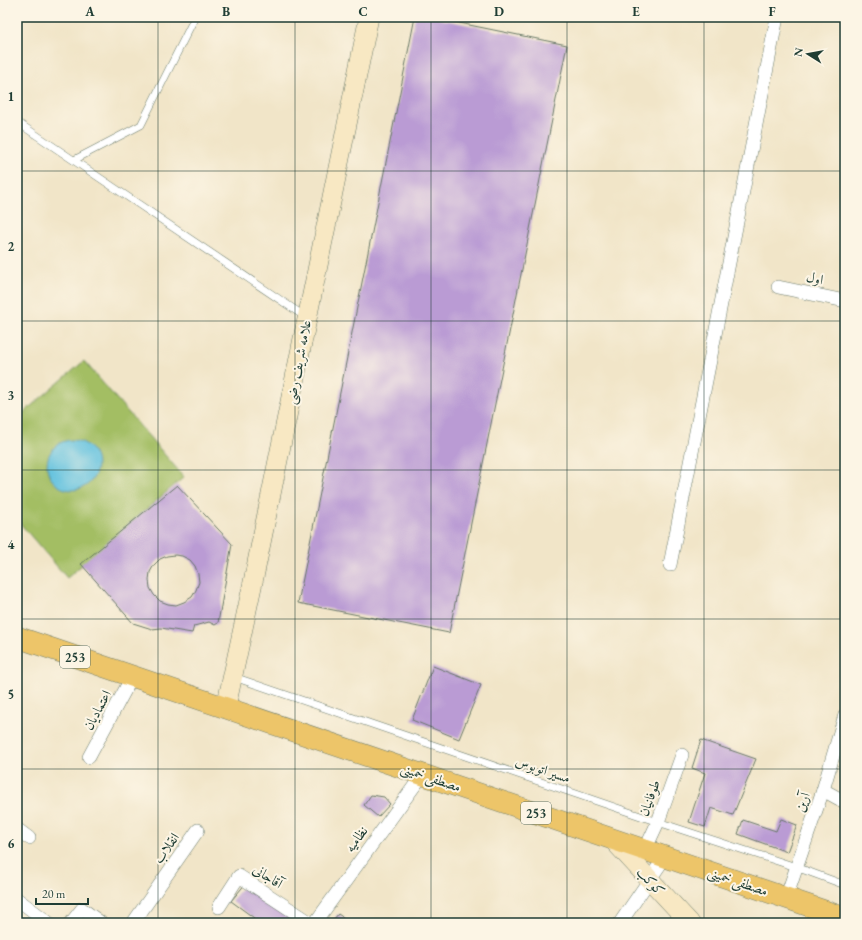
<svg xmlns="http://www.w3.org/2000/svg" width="862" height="940" font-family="'EB Garamond',Amiri,serif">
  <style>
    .green { fill: #a3be64; stroke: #617e4c }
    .water { fill: #61c1df; stroke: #407f8a }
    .building { fill: #ba9bd4; fill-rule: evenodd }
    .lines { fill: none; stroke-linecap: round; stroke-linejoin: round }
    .lane-casing { stroke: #687868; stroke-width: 8 }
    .street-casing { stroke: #687868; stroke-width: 14 }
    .secondary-casing { stroke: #687868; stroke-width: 20 }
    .primary-casing { stroke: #687868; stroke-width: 22 }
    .lane { stroke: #fff; stroke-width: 7 }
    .street { stroke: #fff; stroke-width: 13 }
    .secondary { stroke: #f8e8c3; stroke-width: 19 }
    .primary { stroke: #edc569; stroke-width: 21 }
    .grid { fill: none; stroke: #1f3d34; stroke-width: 1; stroke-opacity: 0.55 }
    .labels { text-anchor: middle; stroke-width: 4; stroke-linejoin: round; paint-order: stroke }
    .shield { fill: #fcf5e5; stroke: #617469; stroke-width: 1 }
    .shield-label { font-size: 13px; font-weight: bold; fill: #1f3d34 }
    .street-label { font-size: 14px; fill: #1f3d34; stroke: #fcf5e5 }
    .neatline { fill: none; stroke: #1f3d34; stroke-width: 1.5 }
    .grid-label { font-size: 13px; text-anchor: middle; font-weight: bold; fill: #1f3d34 }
  </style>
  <rect width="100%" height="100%" fill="#fcf5e5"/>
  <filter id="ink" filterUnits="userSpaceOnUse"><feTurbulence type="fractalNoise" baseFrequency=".025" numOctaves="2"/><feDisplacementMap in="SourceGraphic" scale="8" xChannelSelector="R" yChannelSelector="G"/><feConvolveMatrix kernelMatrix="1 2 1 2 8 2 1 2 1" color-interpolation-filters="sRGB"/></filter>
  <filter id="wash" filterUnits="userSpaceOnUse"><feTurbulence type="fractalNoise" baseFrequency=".012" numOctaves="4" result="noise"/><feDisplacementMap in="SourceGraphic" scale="16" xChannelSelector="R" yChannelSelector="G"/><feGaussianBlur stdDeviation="0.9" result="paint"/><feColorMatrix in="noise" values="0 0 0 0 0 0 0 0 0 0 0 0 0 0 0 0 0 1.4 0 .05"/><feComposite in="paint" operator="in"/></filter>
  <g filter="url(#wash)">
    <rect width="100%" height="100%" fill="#f1e5c8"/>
    <polygon class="green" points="84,361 184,477 67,578 17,520 17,418"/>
    <circle class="water" cx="72" cy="465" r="25"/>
    <g id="blocks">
      <g class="building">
        <polygon points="415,17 430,17 567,45 449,633 298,603"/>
        <path d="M177 485 232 544 218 623 215 625 209 622 194 626 192 633 161 628 152 629 133 623 81 564ZM175 555 182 556 190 560 195 566 198 574 199 582 196 590 192 597 184 602 176 605 168 604 160 601 154 595 150 588 149 580 150 572 154 565 160 559 167 556Z"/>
        <polygon points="433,666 481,685 459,739 412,720"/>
        <polygon points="701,740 756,759 733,815 711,808 705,827 689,822 705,773 692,768"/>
        <polygon points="371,795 384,797 390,804 378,817 364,805"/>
        <polygon points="781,819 797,825 787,852 738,834 743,820 776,831"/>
        <polygon points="247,882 309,923 261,923 231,901"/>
        <polygon points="338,914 351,923 331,923"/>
      </g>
    </g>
  </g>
  <g filter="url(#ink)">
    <use href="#blocks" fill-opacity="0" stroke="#687868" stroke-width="1"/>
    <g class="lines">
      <defs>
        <g id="lane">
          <polyline points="17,122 307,318"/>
          <polyline points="74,160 141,125 195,17"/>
          <polyline points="234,677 658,822 796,867 845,885"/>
        </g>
        <g id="street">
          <polyline points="778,287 845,301"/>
          <polyline points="670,565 777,17"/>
          <polyline points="89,757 132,677"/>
          <polyline points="823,790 845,802"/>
          <polyline points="17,829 29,838"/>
          <polyline points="645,850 658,822 682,755"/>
          <polyline points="786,898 823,790 845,715"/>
          <polyline points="17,899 49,923"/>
          <polyline points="219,907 239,876 311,923"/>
          <polyline points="71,923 82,909 101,923"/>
          <polyline points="133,923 198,830"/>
          <polyline points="315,923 423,774"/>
          <polyline points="620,923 665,857"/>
        </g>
        <g id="secondary">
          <polyline points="226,707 253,582 369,17"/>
          <polyline points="612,839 690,923"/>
        </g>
        <polyline id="primary" points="17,637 845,918"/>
      </defs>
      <use href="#lane" class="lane-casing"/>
      <use href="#street" class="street-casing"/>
      <use href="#secondary" class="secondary-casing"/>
      <use href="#primary" class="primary-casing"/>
      <use href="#lane" class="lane"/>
      <use href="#street" class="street"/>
      <use href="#secondary" class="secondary"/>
      <use href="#primary" class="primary"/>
    </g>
  </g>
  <path class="grid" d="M158 17V923M295 17V923M431 17V923M567 17V923M704 17V923M17 171H845M17 321H845M17 470H845M17 619H845M17 769H845"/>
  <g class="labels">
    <g class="shield">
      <rect x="60" y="646" width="30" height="22" rx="3"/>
      <rect x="521" y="802" width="30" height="22" rx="3"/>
    </g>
    <g class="shield-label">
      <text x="75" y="662">253</text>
      <text x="536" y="818">253</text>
    </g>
    <g class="street-label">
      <text transform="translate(815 278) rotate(12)" y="5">اول</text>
      <text transform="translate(298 362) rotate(-79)" y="5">علامه شریف رضی</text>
      <text transform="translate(97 710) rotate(-62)" y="5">اعتمادیان</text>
      <text transform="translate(543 769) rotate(19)" y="5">مسیر اتوبوس</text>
      <text transform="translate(431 777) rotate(19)" y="5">مصطفی خمینی</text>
      <text transform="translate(649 798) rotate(-70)" y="5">طوفانیان</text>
      <text transform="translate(802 802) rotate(-71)" y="5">آرین</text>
      <text transform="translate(356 839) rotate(-54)" y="5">نظامیه</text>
      <text transform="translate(166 848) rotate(-55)" y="5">انقلاب</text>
      <text transform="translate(268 876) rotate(33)" y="5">آقاجانی</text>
      <text transform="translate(651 881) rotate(47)" y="5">کوکب</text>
      <text transform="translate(738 881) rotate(19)" y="5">مصطفی خمینی</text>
    </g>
  </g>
  <rect width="862" height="940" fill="none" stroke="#fcf5e5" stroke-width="44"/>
  <g transform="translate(808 54) rotate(281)" stroke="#fcf5e5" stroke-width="3" paint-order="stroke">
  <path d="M0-3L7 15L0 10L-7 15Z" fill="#1f3d34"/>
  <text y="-6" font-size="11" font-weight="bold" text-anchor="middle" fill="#1f3d34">N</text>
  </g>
  <path d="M36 898v6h52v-6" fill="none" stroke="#1f3d34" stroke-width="2"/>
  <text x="42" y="898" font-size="12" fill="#1f3d34" stroke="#fcf5e5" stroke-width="3" paint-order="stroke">20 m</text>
  <rect x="22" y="22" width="818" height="896" class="neatline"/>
  <g class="grid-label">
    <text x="90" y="16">A</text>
    <text x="226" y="16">B</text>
    <text x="363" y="16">C</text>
    <text x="499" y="16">D</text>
    <text x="636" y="16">E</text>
    <text x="772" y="16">F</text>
    <text x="11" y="101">1</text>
    <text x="11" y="251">2</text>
    <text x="11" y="400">3</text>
    <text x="11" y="549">4</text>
    <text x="11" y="699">5</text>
    <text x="11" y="848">6</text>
  </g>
</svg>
